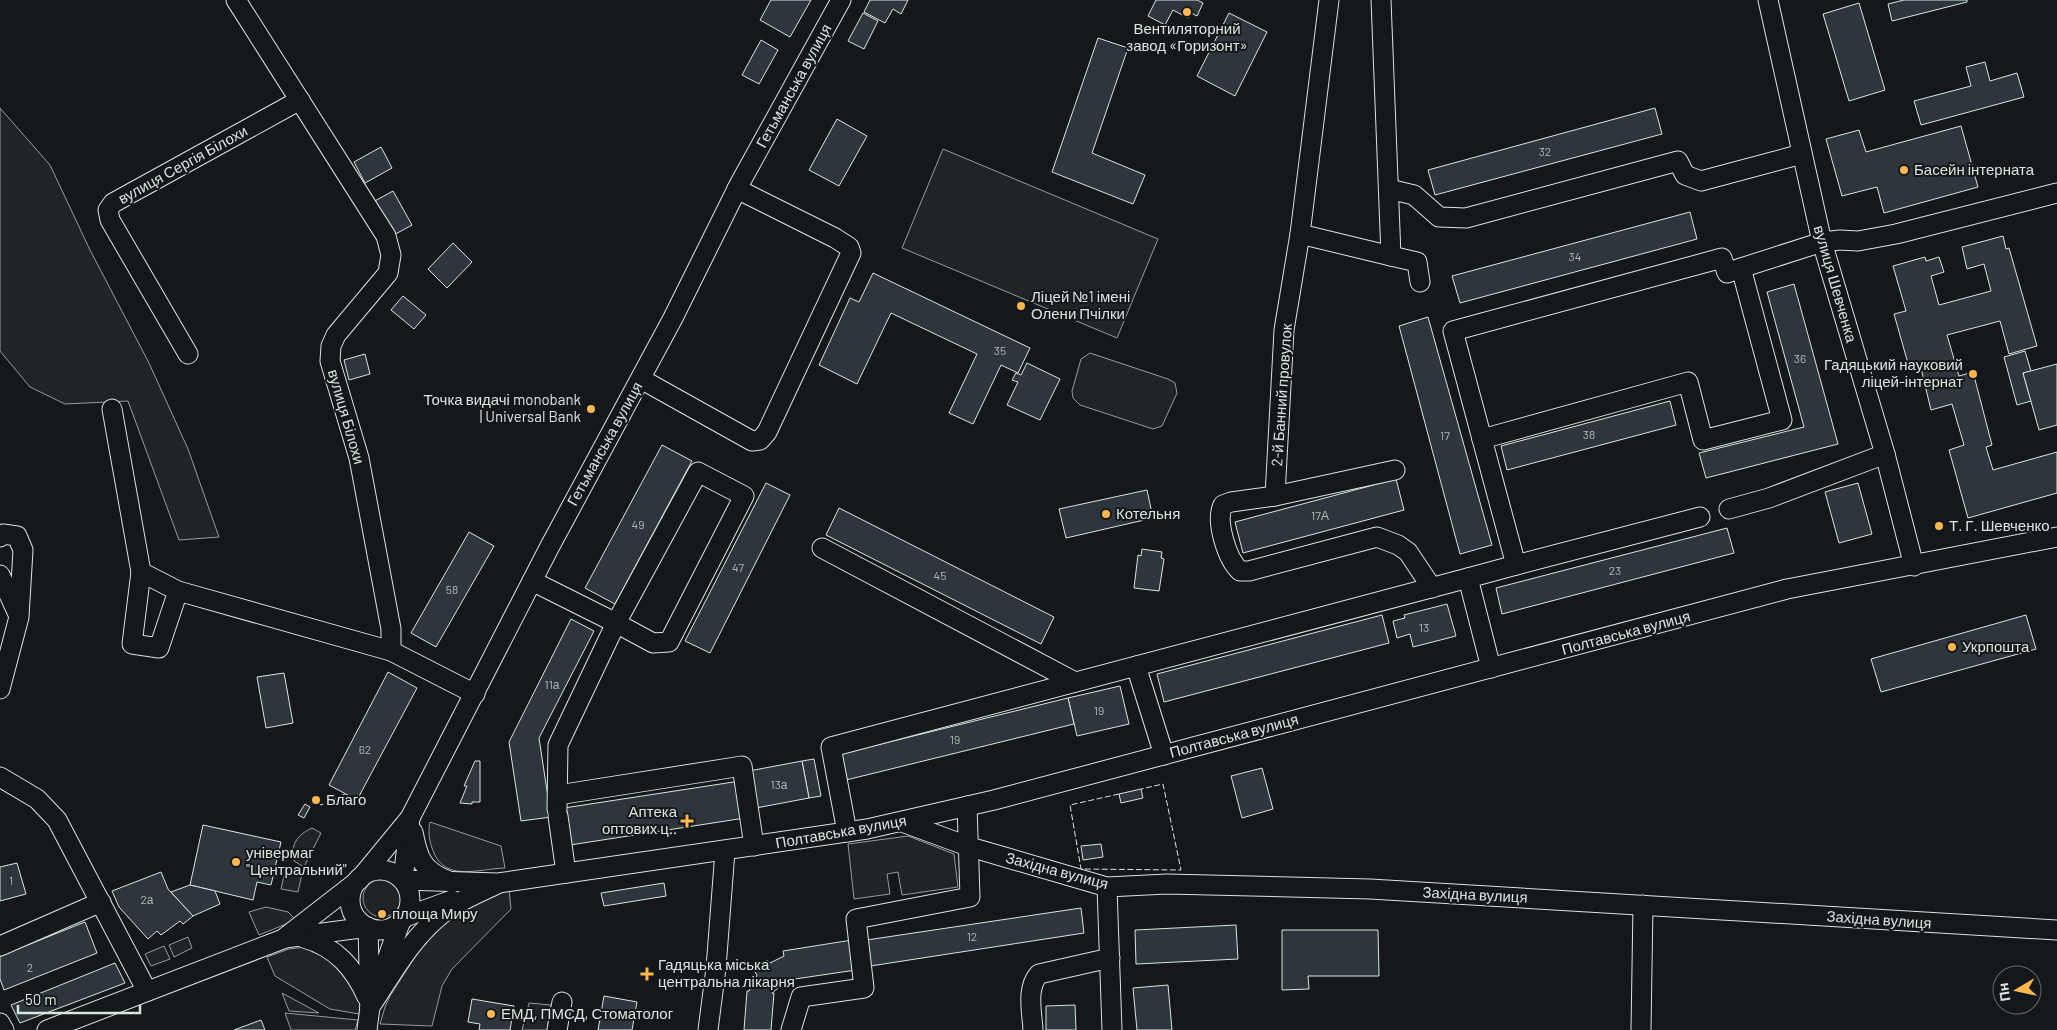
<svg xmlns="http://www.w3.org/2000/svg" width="2057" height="1030" font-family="Barlow,sans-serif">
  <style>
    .green { fill: #202428; stroke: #939e99 }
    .building { fill: #2c363c; stroke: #d8e6dc }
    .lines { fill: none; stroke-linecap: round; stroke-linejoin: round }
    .minor-casing { stroke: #d8e6dc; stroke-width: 21 }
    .minor { stroke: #14181c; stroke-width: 19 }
    .fence { stroke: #d8e6dc; stroke-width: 1; stroke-dasharray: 6 2.5; stroke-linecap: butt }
    .poi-dot { fill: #ffb74d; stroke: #14181c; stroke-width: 2 }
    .labels { text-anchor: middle; stroke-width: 4; stroke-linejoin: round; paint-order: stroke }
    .number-label { font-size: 12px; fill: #adbab4 }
    .poi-label { font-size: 15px; fill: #d8e6dc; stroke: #14181c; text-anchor: start }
    .street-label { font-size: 15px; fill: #d8e6dc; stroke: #14181c }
  </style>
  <rect width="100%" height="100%" fill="#14181c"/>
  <g class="green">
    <polygon points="0,108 50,165 89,248 149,363 188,449 219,537 179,540 128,401 65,404 30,387 0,351"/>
    <polygon points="943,149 1158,239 1117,338 902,248"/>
    <polygon points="1090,353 1168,379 1175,383 1177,393 1162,426 1153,429 1080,405 1073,398 1072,391 1081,359"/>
    <path d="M430 822 501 846 505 868C477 869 443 883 432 848 429 839 428 831 430 822Z"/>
    <path d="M312 828 321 833 304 867 294 861C290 845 297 835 312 828Z"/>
    <polygon points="908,836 954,854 958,887 902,895 898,872 887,874 890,894 854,899 848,844"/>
    <polygon points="285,871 302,874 298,892 281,889"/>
    <circle cx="382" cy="898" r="19"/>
    <polygon points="509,889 511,909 452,969 442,986 432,1026 380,1024 385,1007 390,996 418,952 439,929 463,906"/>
    <polygon points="266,907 288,912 296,920 259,935 249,912"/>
    <polygon points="188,937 192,948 174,957 169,945"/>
    <polygon points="164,946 170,959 151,966 145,954"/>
    <polygon points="306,947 324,955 356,984 360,1005 359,1014 330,1009 275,976 267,957 289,949"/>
    <polygon points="282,993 319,1013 289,1011"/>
    <polygon points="529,1003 551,1005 547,1030 522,1030"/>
    <polygon points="285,1013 358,1020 355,1030 291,1030"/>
  </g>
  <g class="building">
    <polygon points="771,0 811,0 790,37 760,20"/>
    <polygon points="870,0 908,0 901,14 893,9 885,23 864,12"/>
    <polygon points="1156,0 1197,0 1203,3 1197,16 1191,13 1188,18 1173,10 1165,25 1148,16"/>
    <polygon points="1904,0 1967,0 1967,2 1892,21 1888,4"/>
    <polygon points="1859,3 1885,90 1849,101 1823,14"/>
    <polygon points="863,13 878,21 864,49 848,41"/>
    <polygon points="1229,13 1267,32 1235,96 1197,76"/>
    <polygon points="1098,38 1128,48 1092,153 1145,175 1133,204 1052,172"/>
    <polygon points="761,40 778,50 759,84 742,75"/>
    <polygon points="1985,62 1990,81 2017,73 2024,97 1921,125 1914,101 1971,86 1966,67"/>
    <polygon points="1655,108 1662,134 1435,195 1428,170"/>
    <polygon points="837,119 867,136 839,186 809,170"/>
    <polygon points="1961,126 1978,187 1884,213 1877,187 1842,196 1826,139 1859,130 1866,152"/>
    <polygon points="381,147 392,168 365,183 354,162"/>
    <polygon points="393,191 412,225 390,237 371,203"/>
    <polygon points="1690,212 1697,239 1460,303 1452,276"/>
    <polygon points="2003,236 2006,249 2009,248 2037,346 2009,354 2000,321 1947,335 1959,376 1973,372 1992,445 1986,447 1993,470 2057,452 2057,493 1968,518 1949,450 1964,445 1952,404 1931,410 1920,364 1909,367 1894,314 1906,311 1893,266 1925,257 1926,261 1939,257 1944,272 1931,276 1939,305 1991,291 1984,264 1967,269 1962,247"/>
    <polygon points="453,243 472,262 447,288 428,269"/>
    <polygon points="873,273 1030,348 1018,373 1001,365 973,424 949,413 977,354 891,313 857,384 819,365 850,298 859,302"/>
    <polygon points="1794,284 1838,444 1706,478 1699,453 1804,427 1767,292"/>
    <polygon points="403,296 426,315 414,329 391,310"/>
    <polygon points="1428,317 1492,545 1460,554 1399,326"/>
    <polygon points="2025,351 2031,371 2023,373 2031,401 2017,405 2004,357"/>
    <polygon points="365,354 370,374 349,380 344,360"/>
    <polygon points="1027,363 1060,379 1040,420 1007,405 1018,382 1012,380 1016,373 1021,375"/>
    <polygon points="2057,364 2057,425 2039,430 2023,373"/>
    <polygon points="1670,401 1676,425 1507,470 1501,446"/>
    <polygon points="662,445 692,461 615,604 585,588"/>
    <polygon points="1396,479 1404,510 1243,553 1235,522"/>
    <polygon points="766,483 790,495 710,653 685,641"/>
    <polygon points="1858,483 1872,534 1839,543 1825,492"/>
    <polygon points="1147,490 1153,518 1066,538 1059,509"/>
    <polygon points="839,508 1054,617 1041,644 826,535"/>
    <polygon points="1727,528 1734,553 1502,614 1496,588"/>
    <polygon points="469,532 494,546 436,647 411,633"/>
    <polygon points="1142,549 1162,552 1161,558 1164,559 1159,591 1134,588 1138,555 1141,556"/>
    <polygon points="1447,604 1456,636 1413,647 1410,634 1397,638 1393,621 1405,618 1404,615"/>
    <polygon points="1382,615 1389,643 1164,702 1157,674"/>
    <polygon points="2026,615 2036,649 1881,692 1871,659"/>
    <polygon points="571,619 594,631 539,738 551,817 521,821 509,742"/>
    <polygon points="388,672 417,688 357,800 329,785"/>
    <polygon points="284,673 293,723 266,728 257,677"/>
    <polygon points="1120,686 1129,724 1077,736 1068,698"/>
    <polygon points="1068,698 1074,724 842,781 836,755"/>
    <polygon points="814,759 821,796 809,798 802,761"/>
    <polygon points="475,761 480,761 480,802 472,802 472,804 460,803 467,786 464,786"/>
    <polygon points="802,761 809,798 756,808 749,771"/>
    <polygon points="1262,768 1273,809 1242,818 1231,776"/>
    <polygon points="740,781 745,818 570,845 564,808"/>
    <polygon points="1141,789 1143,798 1121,803 1119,794"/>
    <polygon points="305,804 310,807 304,818 298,815"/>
    <polygon points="203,825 281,842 271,885 257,882 253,900 190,885"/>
    <polygon points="1101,844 1103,857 1083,860 1081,846"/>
    <polygon points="17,863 26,894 0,901 0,867"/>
    <polygon points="161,872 168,889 193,916 183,924 180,921 161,935 157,931 148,939 119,907 112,891"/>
    <polygon points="664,883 666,896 604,906 601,893"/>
    <polygon points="190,885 215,891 220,904 193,916 171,892"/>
    <polygon points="1081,908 1084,933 864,967 860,941"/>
    <polygon points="85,922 97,953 4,990 0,979 0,956"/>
    <polygon points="1236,925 1238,959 1136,964 1135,930"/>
    <polygon points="1282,930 1378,930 1379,976 1308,976 1309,989 1282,990"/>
    <polygon points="852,940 856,970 788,980 772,993 774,993 771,1030 744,1030 747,991 749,991 757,975 755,972 767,960 770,963 784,956 783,951"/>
    <polygon points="115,963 125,983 20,1023 11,1005"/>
    <polygon points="1168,985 1172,1030 1137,1030 1133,988"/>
    <polygon points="604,996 637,1002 632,1030 598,1030"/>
    <polygon points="472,999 514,1006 510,1030 479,1030 480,1024 468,1022"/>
    <polygon points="1075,1005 1076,1030 1046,1030 1046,1006"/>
    <polygon points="261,1020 265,1030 234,1030"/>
  </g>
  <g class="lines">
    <defs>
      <g id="minor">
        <polyline points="236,0 386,236 391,255 388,273 336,335 331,346 330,361 359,458 391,629 391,651 475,694"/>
        <polyline points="1329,0 1300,234 1391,256 1381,0"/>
        <polyline points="1768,0 1822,242 1885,454 1914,566"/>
        <polyline points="1389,189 1414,195 1439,217 1466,218 1678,161 1685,175 1701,181 1802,154"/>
        <polyline points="1391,256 1417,262 1420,282"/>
        <polyline points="188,354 110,220 108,210 113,203 300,100"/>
        <polyline points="641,379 752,441 760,440 767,432 851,253 849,247 835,238 737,189"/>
        <polyline points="112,409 141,572 178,591 391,651"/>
        <polyline points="1482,439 1453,331 1722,258 1727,273 1741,268"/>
        <path d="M1395 470 1275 496 1231 502 1223 505C1215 521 1227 559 1240 571H1249L1377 537 1398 545 1408 552 1432 588"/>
        <polygon points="698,472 744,496 669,642 653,643 616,623"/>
        <polyline points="1275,496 1284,330 1300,234"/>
        <polyline points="1729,509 1769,498 1885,454"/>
        <polyline points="0,537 3,534 17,536 23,550 19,617 0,689"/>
        <polyline points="822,548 1075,682"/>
        <polyline points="1516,565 1700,517"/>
        <polyline points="141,572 132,644 159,648 178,591"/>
        <polyline points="0,575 18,614"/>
        <polyline points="532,581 616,623 558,745 557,809"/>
        <polyline points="1136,666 1164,755"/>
        <polyline points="1491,668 1468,578 1516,565 1482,439 1688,382 1703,440 1782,420 1741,268 1822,242 1840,240 1858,241 1896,234 2057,193"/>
        <polyline points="0,777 37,799 57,820 147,991"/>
        <polyline points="558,795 742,766 754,846"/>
        <polyline points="558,816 566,873"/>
        <polyline points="410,818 403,880 498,883 512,881 867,829 994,800 1787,589 2057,537"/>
        <polyline points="902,822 970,847 1107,887 1167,884 1370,889 2057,930"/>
        <path d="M413 832C418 858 422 871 449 881"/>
        <polyline points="847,832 831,747 1468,578"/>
        <circle cx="380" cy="900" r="30"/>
        <polyline points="1107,887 1112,1030"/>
        <polyline points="405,917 452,900"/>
        <polyline points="285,938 368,927 370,1007"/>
        <path d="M304 938C336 947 354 968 367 997"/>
        <polyline points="0,946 101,902"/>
        <path d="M370 1007C392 974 411 938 443 913 458 901 479 893 497 884"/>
        <polyline points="0,1023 4,1030"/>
        <polyline points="47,1030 283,939 359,880 410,818 549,548 673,318 740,183 841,0"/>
        <polyline points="367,1030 370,1007 400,923"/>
        <polyline points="557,1030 562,1002"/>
        <polyline points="708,1030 716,968 725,851"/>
        <polyline points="791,1030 801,997 864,988 856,919 970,897 967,806"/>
        <path d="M1033 1030C1032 1012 1026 988 1039 974L1110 958"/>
        <polyline points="1641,1030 1643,905"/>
      </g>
    </defs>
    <use href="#minor" class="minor-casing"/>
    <use href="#minor" class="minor"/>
    <g class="fence">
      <polyline points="1119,794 1070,805 1081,869 1181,870 1163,784 1141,789"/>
      <polyline points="318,803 321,805 345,794"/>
    </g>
  </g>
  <g class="poi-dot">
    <circle cx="1187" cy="12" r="5"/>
    <circle cx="1904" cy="170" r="5"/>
    <circle cx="1021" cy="306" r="5"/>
    <circle cx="1973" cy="374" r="5"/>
    <circle cx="591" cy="409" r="5"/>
    <circle cx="1106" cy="514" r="5"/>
    <circle cx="1939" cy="526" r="5"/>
    <circle cx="1952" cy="647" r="5"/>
    <circle cx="316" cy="800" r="5"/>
    <path d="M684.5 813.5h5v5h5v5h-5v5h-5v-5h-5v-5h5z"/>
    <circle cx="236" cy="862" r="5"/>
    <circle cx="382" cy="914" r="5"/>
    <path d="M644.5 966.5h5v5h5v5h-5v5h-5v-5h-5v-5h5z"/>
    <circle cx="491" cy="1014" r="5"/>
  </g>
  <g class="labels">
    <g class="number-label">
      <text x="1545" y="156">32</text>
      <text x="1575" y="261">34</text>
      <text x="1000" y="355">35</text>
      <text x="1800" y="363">36</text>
      <text x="1589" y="439">38</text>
      <text x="1445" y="440">17</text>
      <text x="1320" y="520">17А</text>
      <text x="638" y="529">49</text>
      <text x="738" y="572">47</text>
      <text x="1615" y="575">23</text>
      <text x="940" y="580">45</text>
      <text x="452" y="594">58</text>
      <text x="1424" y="632">13</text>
      <text x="552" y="689">11а</text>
      <text x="1099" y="715">19</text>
      <text x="955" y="744">19</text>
      <text x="365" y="754">62</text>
      <text x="779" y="789">13а</text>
      <text x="11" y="885">1</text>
      <text x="147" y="904">2а</text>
      <text x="972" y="941">12</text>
      <text x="30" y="972">2</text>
    </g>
    <g class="poi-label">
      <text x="1187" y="34" text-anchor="middle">Вентиляторний<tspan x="1187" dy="17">завод «Горизонт»</tspan></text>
      <text x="1914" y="175">Басейн інтерната</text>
      <text x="1031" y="302">Ліцей №1 імені<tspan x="1031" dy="17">Олени Пчілки</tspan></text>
      <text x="1963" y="370" text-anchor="end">Гадяцький науковий<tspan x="1963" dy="17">ліцей-інтернат</tspan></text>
      <text x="581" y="405" text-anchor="end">Точка видачі monobank<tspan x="581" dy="17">| Universal Bank</tspan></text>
      <text x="1116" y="519">Котельня</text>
      <text x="1949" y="531">Т. Г. Шевченко</text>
      <text x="1962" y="652">Укрпошта</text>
      <text x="326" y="805">Благо</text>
      <text x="677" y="817" text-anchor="end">Аптека<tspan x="677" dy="17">оптових ц‥</tspan></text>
      <text x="246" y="858">універмаг<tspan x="246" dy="17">"Центральний"</tspan></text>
      <text x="392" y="919">площа Миру</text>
      <text x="658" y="970">Гадяцька міська<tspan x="658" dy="17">центральна лікарня</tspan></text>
      <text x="501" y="1019">ЕМД, ПМСД, Стоматолог</text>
    </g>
    <g class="street-label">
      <text transform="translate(794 86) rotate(-61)" y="5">Гетьманська вулиця</text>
      <text transform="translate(183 165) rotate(-29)" y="5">вулиця Сергія Білохи</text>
      <text transform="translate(1835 284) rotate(74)" y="5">вулиця Шевченка</text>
      <text transform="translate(1282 395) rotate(-86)" y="5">2-й Банний провулок</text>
      <text transform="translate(346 417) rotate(74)" y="5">вулиця Білохи</text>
      <text transform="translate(605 444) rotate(-61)" y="5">Гетьманська вулиця</text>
      <text transform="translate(1626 633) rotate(-15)" y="5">Полтавська вулиця</text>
      <text transform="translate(1234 736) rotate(-15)" y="5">Полтавська вулиця</text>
      <text transform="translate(841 832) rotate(-10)" y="5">Полтавська вулиця</text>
      <text transform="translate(1057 871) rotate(15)" y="5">Західна вулиця</text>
      <text transform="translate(1475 895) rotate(3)" y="5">Західна вулиця</text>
      <text transform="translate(1879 920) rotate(4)" y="5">Західна вулиця</text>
    </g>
  </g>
  <g transform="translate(2017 990) rotate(261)"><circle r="24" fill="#14181c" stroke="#626a69"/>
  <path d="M0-4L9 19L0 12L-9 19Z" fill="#ffb74d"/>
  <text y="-8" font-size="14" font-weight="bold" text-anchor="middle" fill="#d8e6dc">Пн</text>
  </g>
  <path d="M18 1005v8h122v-8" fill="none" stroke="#d8e6dc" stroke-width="2.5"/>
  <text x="25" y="1005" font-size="15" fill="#d8e6dc" stroke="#14181c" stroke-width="4" paint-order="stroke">50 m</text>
</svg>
